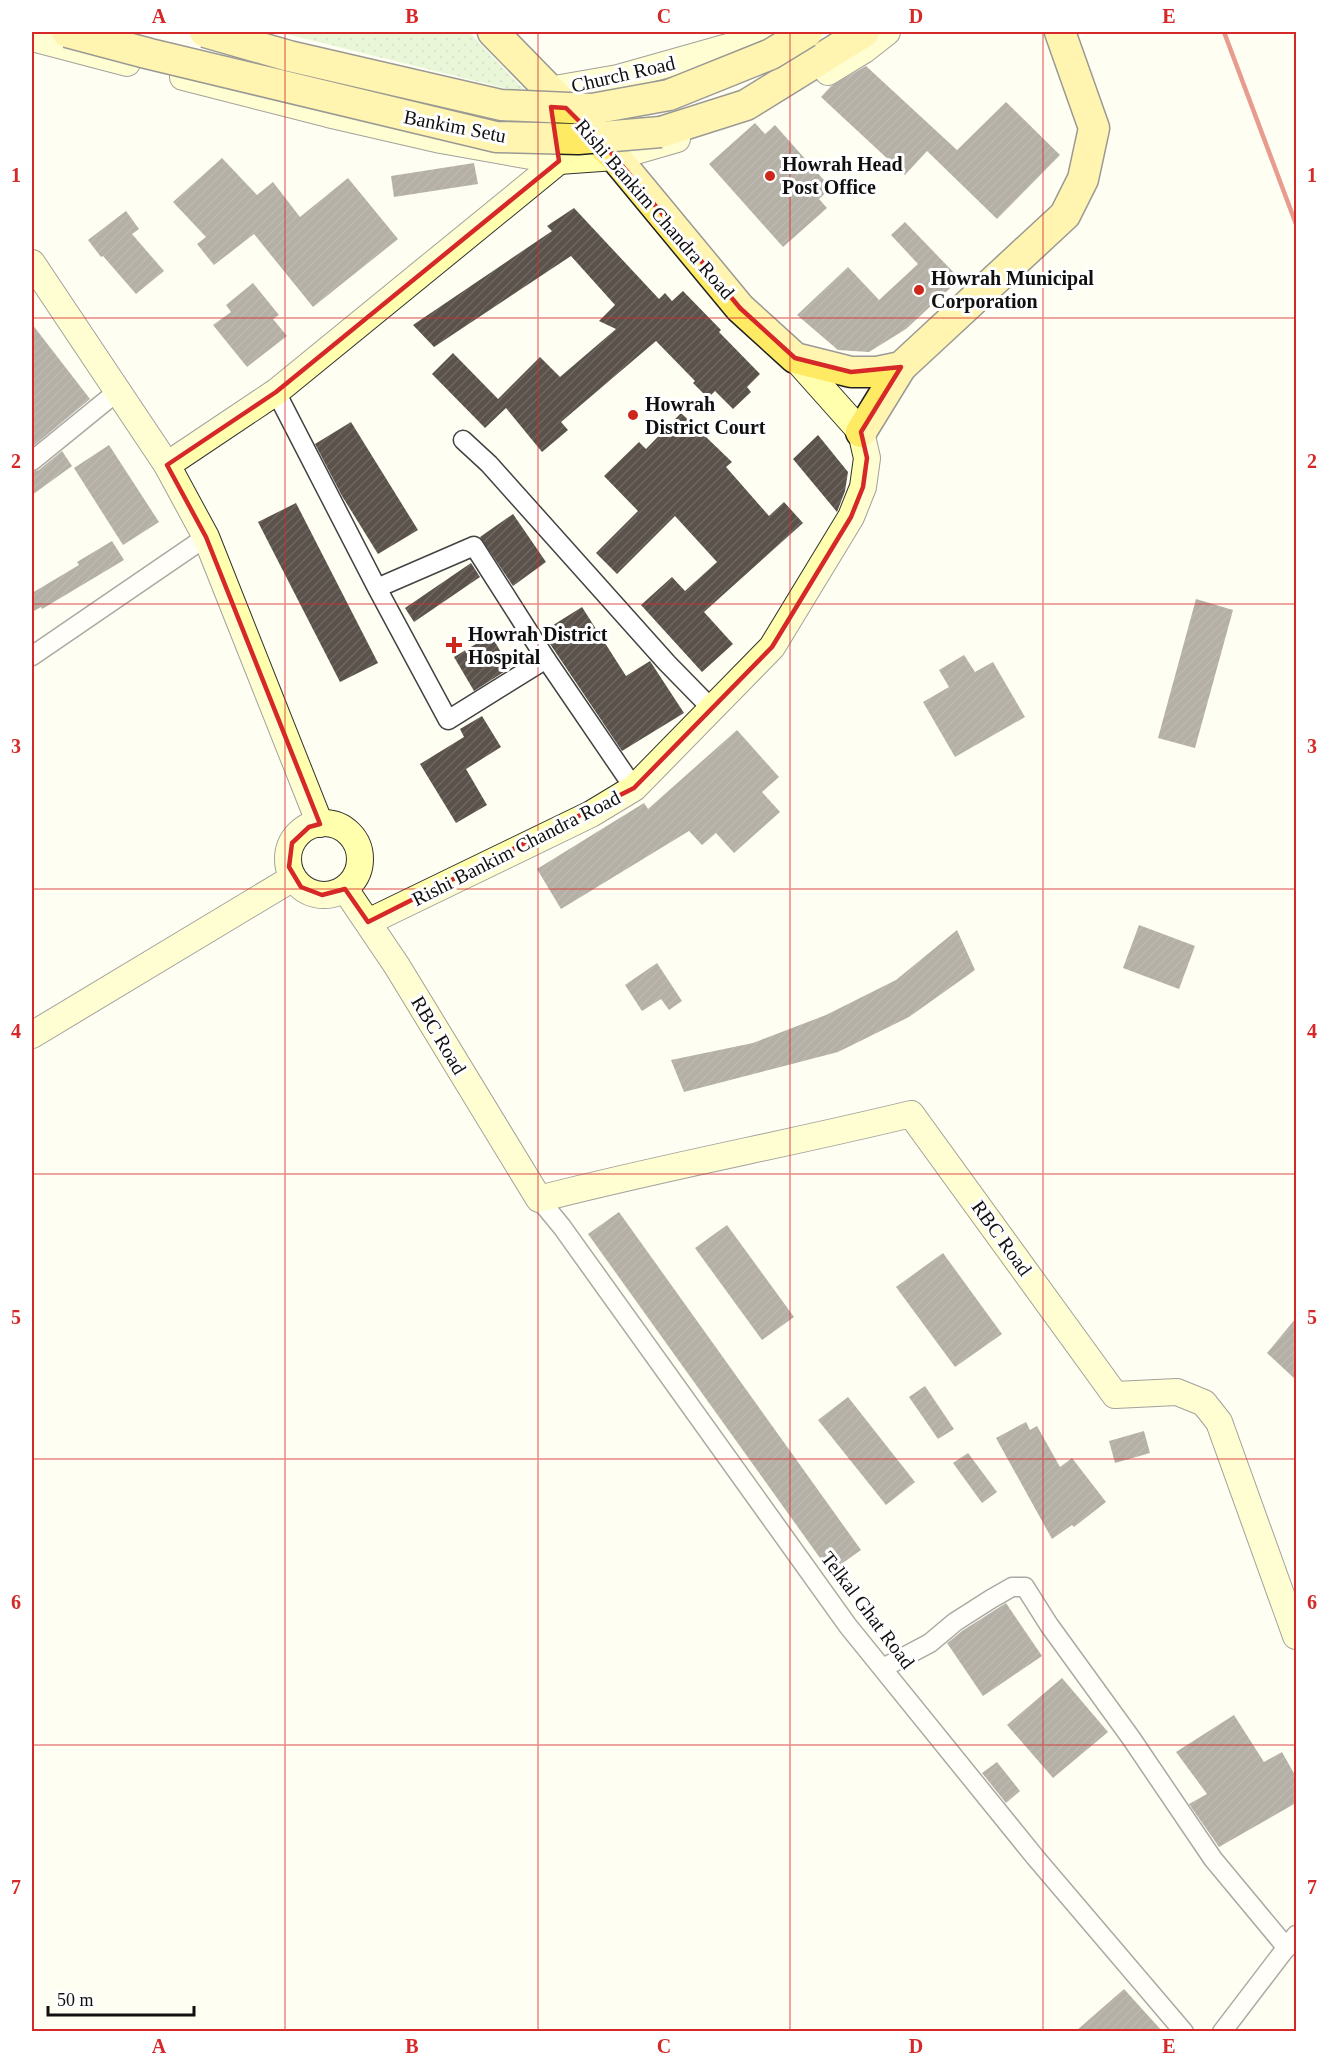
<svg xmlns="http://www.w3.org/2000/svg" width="1328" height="2063" font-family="'Times New Roman',serif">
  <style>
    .park { fill: url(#park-dots) }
    .building { fill: url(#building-hatch) }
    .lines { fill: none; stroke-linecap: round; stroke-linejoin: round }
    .street-casing { stroke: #434343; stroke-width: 21 }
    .secondary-casing { stroke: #323232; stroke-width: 28 }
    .primary-casing { stroke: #212121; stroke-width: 33 }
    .street { stroke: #fff; stroke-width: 18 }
    .secondary { stroke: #ffffae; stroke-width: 26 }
    .primary { stroke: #ffea63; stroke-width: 30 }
    .rail { stroke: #cd261a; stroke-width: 4.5 }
    .primary-bridge-casing { stroke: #212121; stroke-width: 33; stroke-linecap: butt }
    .primary-bridge { stroke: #ffea63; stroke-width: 30 }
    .marked { fill: none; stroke: #d62828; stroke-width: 4.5; stroke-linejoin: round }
    .grid { fill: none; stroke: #d62828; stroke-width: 1.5; stroke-opacity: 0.55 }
    .poi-dot { fill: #cd261a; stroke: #fff; stroke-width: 2 }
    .labels { text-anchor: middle; stroke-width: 6; stroke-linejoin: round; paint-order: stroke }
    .street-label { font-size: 20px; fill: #101010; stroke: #fff }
    .poi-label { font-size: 20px; font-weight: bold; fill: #101010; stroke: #fff; text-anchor: start }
    .neatline { fill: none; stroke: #d62828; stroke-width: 2 }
    .grid-label { font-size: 20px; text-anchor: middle; font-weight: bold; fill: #d62828 }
  </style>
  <defs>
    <pattern id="park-dots" width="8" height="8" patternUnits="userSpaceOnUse" patternTransform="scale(1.5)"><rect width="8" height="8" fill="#ceeeb8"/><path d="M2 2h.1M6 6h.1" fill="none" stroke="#b0cb9d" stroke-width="1.8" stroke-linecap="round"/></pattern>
    <pattern id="building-hatch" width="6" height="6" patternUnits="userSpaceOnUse" patternTransform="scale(1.5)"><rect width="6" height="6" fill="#5a524b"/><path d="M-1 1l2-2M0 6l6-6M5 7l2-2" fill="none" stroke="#6d6661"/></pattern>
  </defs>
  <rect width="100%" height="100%" fill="#fffef3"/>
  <polygon class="park" points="278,32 469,32 528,94"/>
  <g class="building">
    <polygon points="866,66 957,150 1006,102 1060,155 997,219 927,151 905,175 821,97 831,86"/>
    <polygon points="755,123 765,134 775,125 831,188 819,199 827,208 783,247 709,164"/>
    <polygon points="222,158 257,195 273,182 300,217 348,178 398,239 313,307 254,234 214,265 197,244 206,237 173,202"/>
    <polygon points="474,163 478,184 394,197 391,176"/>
    <polygon points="574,208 659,299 665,293 672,301 683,291 721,330 719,332 760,374 747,387 751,392 733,409 715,391 708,398 693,383 695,381 656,341 561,422 568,430 542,452 506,408 485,428 432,374 453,353 498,399 540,357 560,377 616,329 599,321 615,305 571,256 434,347 413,325 552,231 547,226"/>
    <polygon points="126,211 139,229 132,234 164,271 136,294 103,256 101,257 88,240"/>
    <polygon points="905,222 960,279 906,329 869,352 838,350 797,315 848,267 879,300 918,264 891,235"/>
    <polygon points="253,283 279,315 273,319 287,336 247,367 213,325 231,312 226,305"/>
    <polygon points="32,324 90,399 32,447"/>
    <polygon points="681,413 732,462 726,467 769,516 784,502 803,523 704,612 733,644 702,672 641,605 672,577 685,591 717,562 675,516 617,574 596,553 638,511 604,476 639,442 646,449"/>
    <polygon points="351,422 418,530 378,554 342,496 315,444"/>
    <polygon points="818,435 848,472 845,491 837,512 793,459"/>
    <polygon points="109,445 159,522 123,545 74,468"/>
    <polygon points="62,451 72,466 32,495 32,472 39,470"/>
    <polygon points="296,503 378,663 340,682 258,522"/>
    <polygon points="513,514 546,562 513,586 480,537"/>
    <polygon points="112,541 124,560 42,609 41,607 32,612 32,593 79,565 77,562"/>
    <polygon points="471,563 480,577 414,622 405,608"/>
    <polygon points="1196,599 1233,610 1195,748 1158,738"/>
    <polygon points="582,607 626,676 650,661 684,713 622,751 542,632"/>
    <polygon points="491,635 510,668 474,691 454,657"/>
    <polygon points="964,655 975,672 993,662 1025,717 955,757 923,702 949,687 939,670"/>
    <polygon points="482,716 501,747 466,769 487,805 456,823 420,764 464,737 460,729"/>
    <polygon points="737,730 779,777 762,792 780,812 734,853 716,833 702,845 689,831 561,909 537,869 644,803 648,809"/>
    <polygon points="1139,925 1195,946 1179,989 1123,968"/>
    <polygon points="957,930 975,970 909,1017 838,1052 684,1092 671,1060 753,1043 826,1015 896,980"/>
    <polygon points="657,963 682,1001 669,1010 661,999 642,1011 625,985"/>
    <polygon points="619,1212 861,1550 830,1572 588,1234"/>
    <polygon points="727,1225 794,1317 762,1340 695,1248"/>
    <polygon points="943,1253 1002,1334 955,1367 896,1287"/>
    <polygon points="1296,1318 1296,1380 1267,1353"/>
    <polygon points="925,1386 954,1429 938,1439 909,1397"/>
    <polygon points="848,1397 915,1482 886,1505 818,1420"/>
    <polygon points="1026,1422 1030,1430 1037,1426 1060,1467 1072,1458 1106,1502 1074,1527 1072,1525 1052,1539 996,1438"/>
    <polygon points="1144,1431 1150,1453 1115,1463 1109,1441"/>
    <polygon points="968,1453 997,1492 982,1503 953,1463"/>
    <polygon points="1006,1603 1042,1656 983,1696 947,1643 962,1631"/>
    <polygon points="1062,1678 1108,1732 1053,1778 1007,1725"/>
    <polygon points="1234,1715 1264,1762 1282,1752 1296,1777 1296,1803 1219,1847 1189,1804 1207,1794 1176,1752"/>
    <polygon points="997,1762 1020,1791 1006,1803 982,1773"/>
    <polygon points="1124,1989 1162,2031 1076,2031"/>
  </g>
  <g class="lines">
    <defs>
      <g id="street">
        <polyline points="276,392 377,588 448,720 546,659 474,546 377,588"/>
        <polyline points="463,440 489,464 667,663 712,709"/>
        <polyline points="32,461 118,391"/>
        <polyline points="32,656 206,537"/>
        <polyline points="546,659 634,788"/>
        <polyline points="539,1199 562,1227 848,1626 1035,1857 1184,2032"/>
        <polyline points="883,1668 930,1643 955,1622 991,1599 1012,1587 1025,1587 1049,1625 1131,1738 1213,1859 1287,1948"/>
        <polyline points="1222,2032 1296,1935"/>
      </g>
      <g id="secondary">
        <polyline points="32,38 127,63"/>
        <polyline points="828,72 864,50 887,32"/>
        <polyline points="183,77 328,114 441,140 559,161 615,157 677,139"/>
        <polyline points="551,104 549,90 618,78 742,43 764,32"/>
        <polyline points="32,263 167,465 206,537 320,824"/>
        <polyline points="167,465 276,392 559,161"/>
        <circle cx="324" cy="859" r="36"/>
        <path d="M345 889 397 966 539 1199C662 1167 788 1144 911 1114L1115 1395 1177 1392 1204 1403 1219 1422 1296 1636"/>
        <polyline points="368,922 591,814 634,788 772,647 851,517 863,487 867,458 861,432 795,358"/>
        <polyline points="32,1035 293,878"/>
      </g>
      <g id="primary">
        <polyline points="493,32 615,157 740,308 795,358 851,372 877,372 901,367 1065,215 1083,179 1094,128 1060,32"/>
        <polyline points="661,132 746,105 864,32"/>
        <polyline points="861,432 901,367"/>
      </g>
    </defs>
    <use href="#street" class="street-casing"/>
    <use href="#secondary" class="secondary-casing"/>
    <use href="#primary" class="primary-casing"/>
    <use href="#street" class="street"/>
    <use href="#secondary" class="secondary"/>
    <use href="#primary" class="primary"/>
    <polyline class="rail" points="1224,32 1296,224"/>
    <defs>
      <g id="primary-bridge">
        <polyline points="67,32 150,54 496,137 578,139 661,132"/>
        <polyline points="205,32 289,56 501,105 592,109 669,95 771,54 807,32"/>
      </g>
    </defs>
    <use href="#primary-bridge" class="primary-bridge-casing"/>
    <use href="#primary-bridge" class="primary-bridge"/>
  </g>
  <path d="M0 0H1328V2063H0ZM551 107 566 108 615 157 740 308 795 358 851 372 901 367 861 432 867 458 863 487 851 517 772 647 634 788 368 922 345 889 322 895 301 887 289 867 292 843 309 827 320 824 206 537 167 465 276 392 559 161Z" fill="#fffef3" fill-opacity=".55" fill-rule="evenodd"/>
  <path class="marked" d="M551 107 566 108 615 157 740 308 795 358 851 372 901 367 861 432 867 458 863 487 851 517 772 647 634 788 368 922 345 889 322 895 301 887 289 867 292 843 309 827 320 824 206 537 167 465 276 392 559 161Z"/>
  <path class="grid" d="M285 32V2032M538 32V2032M790 32V2032M1043 32V2032M32 318H1296M32 604H1296M32 889H1296M32 1174H1296M32 1459H1296M32 1745H1296"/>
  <g class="poi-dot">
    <circle cx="770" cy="176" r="6"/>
    <circle cx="919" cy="290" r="6"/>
    <circle cx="633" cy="415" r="6"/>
    <path d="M451 636h6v6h6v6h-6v6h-6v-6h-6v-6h6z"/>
  </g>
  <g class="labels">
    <g class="street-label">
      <text transform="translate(623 74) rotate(-13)" y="7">Church Road</text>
      <text transform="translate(455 126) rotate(11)" y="7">Bankim Setu</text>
      <text transform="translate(655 209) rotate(49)" y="7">Rishi Bankim Chandra Road</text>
      <text transform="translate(516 848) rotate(-27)" y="7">Rishi Bankim Chandra Road</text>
      <text transform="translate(439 1035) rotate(59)" y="7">RBC Road</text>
      <text transform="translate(1002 1238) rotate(54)" y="7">RBC Road</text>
      <text transform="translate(868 1610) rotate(53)" y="7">Telkal Ghat Road</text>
    </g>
    <g class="poi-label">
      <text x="782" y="171">Howrah Head<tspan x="782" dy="23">Post Office</tspan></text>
      <text x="931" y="285">Howrah Municipal<tspan x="931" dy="23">Corporation</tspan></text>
      <text x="645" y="411">Howrah<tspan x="645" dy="23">District Court</tspan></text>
      <text x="468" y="641">Howrah District<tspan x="468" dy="23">Hospital</tspan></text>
    </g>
  </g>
  <rect width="1328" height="2063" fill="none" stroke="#ffffff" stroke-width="66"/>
  <path d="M48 2006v9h146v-9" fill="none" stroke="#101010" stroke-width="3"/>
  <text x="57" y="2006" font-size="18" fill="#101010" stroke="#ffffff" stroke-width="4.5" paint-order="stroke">50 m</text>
  <rect x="33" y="33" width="1262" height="1997" class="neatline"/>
  <g class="grid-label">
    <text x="159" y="23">A</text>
    <text x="412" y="23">B</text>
    <text x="664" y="23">C</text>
    <text x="916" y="23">D</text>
    <text x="1169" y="23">E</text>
    <text x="16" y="182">1</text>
    <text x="1312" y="182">1</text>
    <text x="16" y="468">2</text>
    <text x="1312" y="468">2</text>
    <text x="16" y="753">3</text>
    <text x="1312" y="753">3</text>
    <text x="16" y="1038">4</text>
    <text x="1312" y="1038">4</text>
    <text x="16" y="1324">5</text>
    <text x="1312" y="1324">5</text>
    <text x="16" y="1609">6</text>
    <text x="1312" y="1609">6</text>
    <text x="16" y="1894">7</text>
    <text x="1312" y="1894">7</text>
    <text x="159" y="2053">A</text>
    <text x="412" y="2053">B</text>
    <text x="664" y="2053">C</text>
    <text x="916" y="2053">D</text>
    <text x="1169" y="2053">E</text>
  </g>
</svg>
